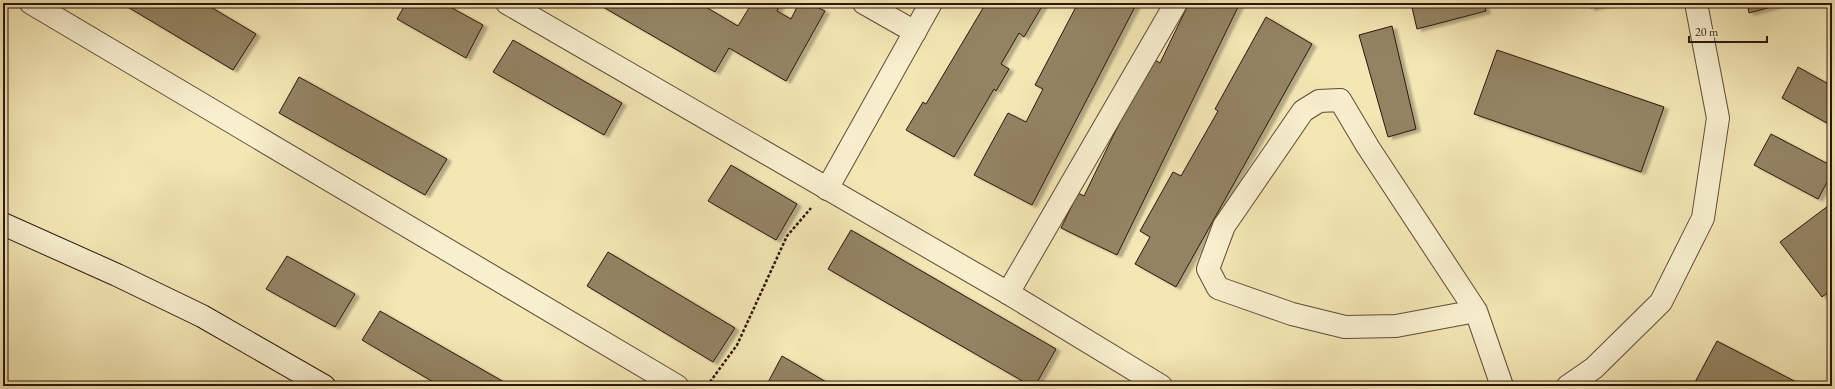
<svg xmlns="http://www.w3.org/2000/svg" width="1835" height="389" font-family="'EB Garamond',serif">
  <style>
    .building { fill: #948364; stroke: #2d170d; filter: url(#shadow) }
    .lines { fill: none; stroke-linecap: round; stroke-linejoin: round }
    .street-casing { stroke: #5f4b37; stroke-width: 24 }
    .secondary-casing { stroke: #2d170d; stroke-width: 24 }
    .path { stroke: #2d170d; stroke-width: 2.5; stroke-dasharray: 3 2; stroke-linecap: butt }
    .street { stroke: #f8efcf; stroke-width: 22 }
    .secondary { stroke: #f8efcf; stroke-width: 22 }
  </style>
  <defs>
    <filter id="shadow"><feDropShadow dx="4.5" dy="2.5" stdDeviation="1" flood-color="#0004"/></filter>
  </defs>
  <rect width="100%" height="100%" fill="#f4e6b5"/>
  <filter id="stains"><feTurbulence type="fractalNoise" baseFrequency=".005" numOctaves="4"/><feColorMatrix values="0 0 0 0 .2 0 0 0 0 .09 0 0 0 0 .02 0 0 0 .5 -.17"/></filter>
  <radialGradient id="worn" r=".72"><stop offset=".6" stop-color="#630" stop-opacity="0"/><stop offset="1" stop-color="#630" stop-opacity=".3"/></radialGradient>
  <g class="building">
    <polygon points="121,3 204,3 256,34 233,70"/>
    <polygon points="406,3 443,3 483,25 466,58 397,19"/>
    <polygon points="596,3 699,3 738,26 752,3 781,3 777,11 791,19 799,3 809,3 825,11 786,81 729,48 715,72"/>
    <polygon points="986,3 1044,3 1024,37 1019,33 1001,64 1009,69 996,91 994,89 954,157 906,130 923,102 926,104"/>
    <polygon points="1078,3 1137,3 1032,205 974,175 1008,113 1026,122 1043,89 1035,85"/>
    <polygon points="1189,3 1240,3 1117,255 1061,228 1078,193 1084,196 1151,58 1160,63"/>
    <polygon points="1411,3 1484,3 1486,11 1417,29"/>
    <polygon points="1589,3 1612,3 1590,8"/>
    <polygon points="1747,3 1786,3 1749,13"/>
    <polygon points="1266,17 1312,44 1176,287 1135,264 1150,237 1140,231 1173,172 1181,176 1218,111 1215,109"/>
    <polygon points="1392,26 1416,129 1388,137 1359,35"/>
    <polygon points="513,40 622,103 604,135 493,72"/>
    <polygon points="1497,50 1664,107 1641,172 1474,114"/>
    <polygon points="1798,67 1832,86 1832,126 1782,98"/>
    <polygon points="299,77 447,159 425,195 279,113"/>
    <polygon points="1771,134 1832,166 1832,173 1818,199 1754,165"/>
    <polygon points="731,165 797,204 776,240 708,201"/>
    <polygon points="1832,203 1832,289 1822,297 1780,242"/>
    <polygon points="851,230 1056,349 1035,386 1031,386 828,269"/>
    <polygon points="608,252 735,328 713,362 587,286"/>
    <polygon points="287,256 355,294 335,327 266,289"/>
    <polygon points="380,311 511,386 440,386 362,340"/>
    <polygon points="1717,341 1804,386 1702,386 1695,382"/>
    <polygon points="782,356 833,386 766,386"/>
  </g>
  <g class="lines">
    <defs>
      <g id="street">
        <polyline points="31,3 677,386"/>
        <polyline points="507,3 1008,293 1161,386"/>
        <polyline points="864,3 915,32"/>
        <polyline points="827,189 931,3"/>
        <polyline points="1008,293 1176,3"/>
        <polyline points="1476,311 1396,326 1345,327 1292,314 1218,288 1208,269 1224,226 1303,111 1319,101 1340,100 1368,147 1476,311 1502,386"/>
        <polyline points="1568,386 1594,368 1661,302 1703,218 1718,118 1696,3"/>
      </g>
      <polyline id="secondary" points="3,224 117,275 202,316 324,386"/>
    </defs>
    <use href="#street" class="street-casing"/>
    <use href="#secondary" class="secondary-casing"/>
    <polyline class="path" points="707,386 737,345 787,236 811,208"/>
    <use href="#street" class="street"/>
    <use href="#secondary" class="secondary"/>
  </g>
  <rect width="1835" height="389" fill="none" stroke="#f4e6b5" stroke-width="16"/>
  <rect x="4" y="4" width="1827" height="381" fill="none" stroke="#2d170d" stroke-width="2"/>
  <rect x="8" y="8" width="1819" height="373" fill="none" stroke="#2d170d"/>
  <path d="M1689 36v6h78v-6" fill="none" stroke="#2d170d" stroke-width="2"/>
  <text x="1695" y="36" font-size="12" fill="#2d170d" stroke="#f8efcf" stroke-width="3" paint-order="stroke">20 m</text>
  <rect width="100%" height="100%" filter="url(#stains)"/>
  <rect width="100%" height="100%" fill="url(#worn)"/>
</svg>
